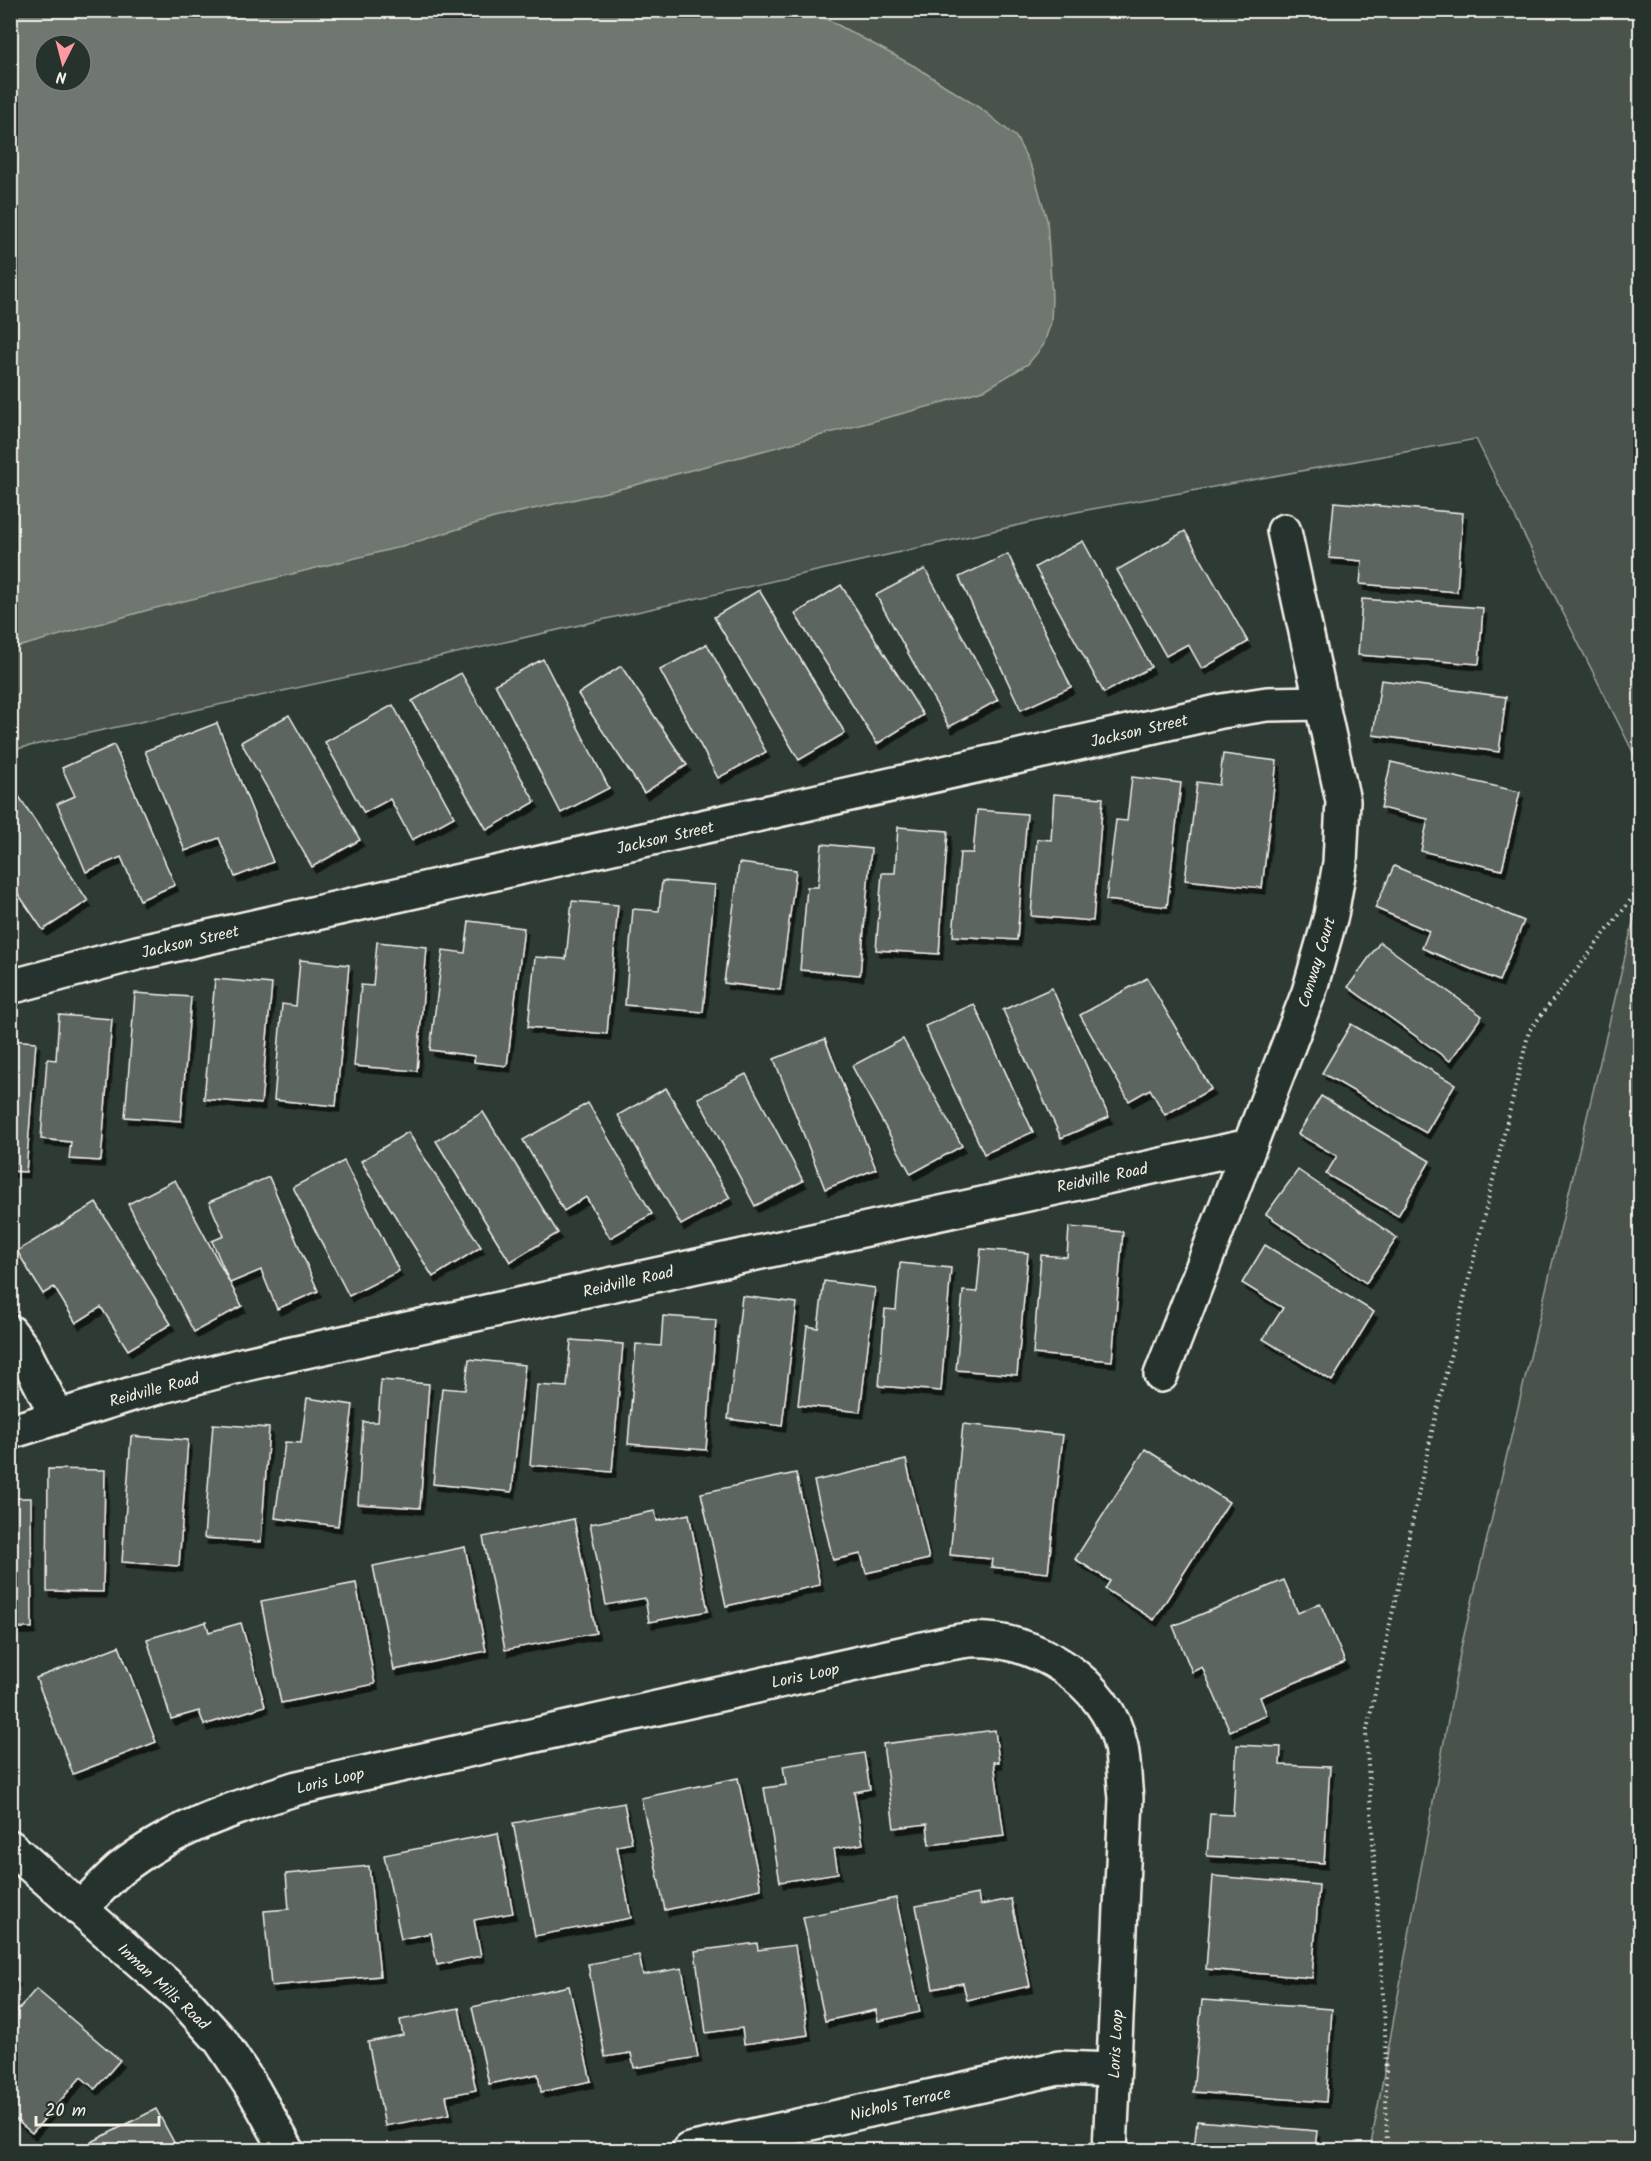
<svg xmlns="http://www.w3.org/2000/svg" width="1651" height="2161" font-family="Kalam,sans-serif">
  <style>
    .green { fill: #48524c; stroke: #9ea29a; stroke-width: 1.5; fill-rule: evenodd }
    .water { fill: #6f7770; stroke: #a4a8a0; stroke-width: 1.5; fill-rule: evenodd }
    .building { fill: #5c655e; stroke: #f4f1e8; stroke-width: 1.5; filter: url(#shadow) }
    .lines { fill: none; stroke-linecap: round; stroke-linejoin: round }
    .minor-casing { stroke: #f4f1e8; stroke-width: 38 }
    .path { stroke: #f4f1e8; stroke-width: 4; stroke-dasharray: 1.5 4.5; stroke-linecap: butt }
    .minor { stroke: #26332d; stroke-width: 33 }
    .labels { text-anchor: middle; stroke-width: 6; stroke-linejoin: round; paint-order: stroke }
    .street-label { font-size: 16px; fill: #f4f1e8; stroke: #26332d }
  </style>
  <defs>
    <filter id="shadow"><feDropShadow dx="3.5" dy="6" stdDeviation="0" flood-color="#0009"/></filter>
  </defs>
  <rect width="100%" height="100%" fill="#2e3b34"/>
  <filter id="ink" filterUnits="userSpaceOnUse"><feTurbulence type="fractalNoise" baseFrequency=".0167" numOctaves="2"/><feDisplacementMap in="SourceGraphic" scale="12" xChannelSelector="R" yChannelSelector="G"/><feConvolveMatrix kernelMatrix="1 2 1 2 8 2 1 2 1" color-interpolation-filters="sRGB"/></filter>
  <g filter="url(#ink)">
    <g class="green">
      <path d="M10 11H1640V766L1476 439 1076 512 439 657 11 750ZM45 45H81V81H45Z"/>
      <polygon points="1640,893 1640,2150 1370,2150 1461,1648"/>
    </g>
    <path class="water" d="M10 11H812L916 67 983 110 1016 137 1033 170 1047 220 1052 296 1051 322 1043 346 1028 364 986 389 934 405 624 488 494 518 396 548 148 610 11 649ZM45 45H81V81H45Z"/>
    <g class="building">
      <polygon points="1334,502 1463,513 1457,592 1360,584 1362,561 1329,558"/>
      <polygon points="1185,531 1248,642 1202,669 1188,644 1166,656 1117,570"/>
      <polygon points="1083,541 1151,667 1104,693 1035,567"/>
      <polygon points="1008,554 1071,687 1021,710 959,577"/>
      <polygon points="925,569 998,700 949,727 876,595"/>
      <polygon points="841,585 923,715 877,744 795,614"/>
      <polygon points="759,590 845,733 799,760 714,617"/>
      <polygon points="1362,599 1483,608 1479,664 1358,655"/>
      <polygon points="707,644 766,752 718,778 660,670"/>
      <polygon points="543,659 609,788 561,813 495,684"/>
      <polygon points="621,666 687,765 644,793 578,694"/>
      <polygon points="461,673 535,802 487,830 412,701"/>
      <polygon points="1381,680 1506,697 1499,752 1373,735"/>
      <polygon points="393,705 454,817 412,840 390,799 364,813 325,742"/>
      <polygon points="289,715 360,840 312,867 241,742"/>
      <polygon points="217,723 273,862 235,877 219,838 185,851 145,751"/>
      <polygon points="114,745 175,885 140,900 121,857 86,872 57,804 75,796 62,768"/>
      <polygon points="1223,754 1277,761 1262,888 1185,880 1197,782 1219,785"/>
      <polygon points="1391,762 1520,792 1502,870 1421,851 1428,819 1381,808"/>
      <polygon points="1132,777 1181,783 1167,907 1106,900 1116,820 1127,821"/>
      <polygon points="10,783 88,901 43,930 10,882"/>
      <polygon points="1054,794 1103,798 1093,921 1031,916 1037,839 1051,840"/>
      <polygon points="977,810 1027,814 1017,940 953,936 960,853 973,853"/>
      <polygon points="898,827 948,831 939,954 876,950 882,873 895,873"/>
      <polygon points="822,844 871,849 860,975 800,970 807,887 818,887"/>
      <polygon points="739,863 796,870 780,990 724,983"/>
      <polygon points="1394,866 1524,921 1499,981 1422,948 1429,931 1375,908"/>
      <polygon points="662,881 715,885 703,1012 625,1005 633,909 659,911"/>
      <polygon points="572,901 618,905 607,1034 528,1027 535,957 566,959"/>
      <polygon points="469,921 524,928 507,1066 474,1062 475,1056 430,1050 443,950 465,953"/>
      <polygon points="377,942 427,947 417,1071 354,1066 361,985 373,986"/>
      <polygon points="1380,942 1482,1016 1450,1061 1348,987"/>
      <polygon points="300,960 349,965 336,1106 274,1100 282,1004 296,1006"/>
      <polygon points="1147,978 1211,1089 1165,1115 1150,1089 1129,1101 1080,1015"/>
      <polygon points="215,979 272,984 261,1104 204,1099"/>
      <polygon points="1052,988 1109,1117 1061,1138 1003,1010"/>
      <polygon points="135,993 191,997 181,1121 125,1117"/>
      <polygon points="974,1004 1033,1132 984,1154 925,1026"/>
      <polygon points="59,1015 112,1019 101,1161 69,1159 71,1142 41,1139 47,1059 56,1060"/>
      <polygon points="1351,1024 1455,1084 1426,1133 1322,1073"/>
      <polygon points="825,1039 876,1169 825,1189 774,1059"/>
      <polygon points="903,1039 962,1146 911,1174 852,1066"/>
      <polygon points="10,1040 36,1042 26,1172 10,1171"/>
      <polygon points="746,1074 803,1181 755,1206 698,1098"/>
      <polygon points="666,1088 730,1198 681,1225 618,1115"/>
      <polygon points="1321,1096 1430,1161 1398,1216 1326,1174 1337,1156 1298,1134"/>
      <polygon points="588,1103 652,1214 610,1238 586,1197 564,1211 523,1140"/>
      <polygon points="483,1112 558,1233 510,1262 436,1141"/>
      <polygon points="408,1132 481,1247 433,1277 361,1161"/>
      <polygon points="344,1161 399,1271 349,1296 293,1187"/>
      <polygon points="1298,1170 1397,1238 1366,1283 1266,1214"/>
      <polygon points="269,1177 318,1291 277,1309 261,1270 230,1283 212,1241 224,1236 209,1202"/>
      <polygon points="175,1180 242,1306 194,1332 128,1204"/>
      <polygon points="96,1203 171,1324 128,1350 101,1307 76,1323 54,1287 43,1294 17,1251"/>
      <polygon points="1069,1227 1123,1232 1112,1361 1033,1354 1041,1255 1067,1257"/>
      <polygon points="1265,1245 1374,1312 1332,1381 1263,1339 1283,1308 1242,1283"/>
      <polygon points="981,1249 1028,1253 1017,1375 956,1370 963,1291 977,1292"/>
      <polygon points="900,1263 951,1268 941,1391 879,1386 885,1309 896,1310"/>
      <polygon points="824,1281 875,1288 860,1412 798,1405 807,1326 818,1328"/>
      <polygon points="742,1296 797,1303 782,1426 728,1419"/>
      <polygon points="663,1316 716,1320 706,1450 628,1444 636,1344 661,1346"/>
      <polygon points="571,1340 623,1344 612,1472 530,1465 537,1385 567,1387"/>
      <polygon points="469,1359 525,1365 512,1492 433,1484 442,1388 465,1390"/>
      <polygon points="381,1380 429,1384 420,1508 358,1504 363,1422 378,1422"/>
      <polygon points="307,1398 353,1405 338,1526 275,1518 285,1442 301,1443"/>
      <polygon points="213,1424 269,1428 261,1542 204,1538"/>
      <polygon points="963,1424 1063,1435 1048,1573 991,1567 992,1559 950,1555"/>
      <polygon points="131,1436 188,1440 179,1566 122,1562"/>
      <polygon points="1145,1449 1229,1502 1154,1620 1105,1589 1110,1581 1075,1559"/>
      <polygon points="906,1460 929,1559 866,1573 861,1554 833,1560 814,1481"/>
      <polygon points="48,1469 105,1470 103,1592 47,1591"/>
      <polygon points="796,1473 820,1585 726,1606 701,1493"/>
      <polygon points="10,1498 31,1498 32,1628 10,1628"/>
      <polygon points="655,1511 657,1521 689,1514 708,1611 649,1622 645,1598 606,1605 590,1524"/>
      <polygon points="574,1519 596,1633 505,1650 483,1537"/>
      <polygon points="465,1547 486,1651 394,1670 373,1566"/>
      <polygon points="1284,1580 1298,1613 1320,1603 1345,1662 1260,1697 1267,1715 1230,1731 1202,1667 1192,1672 1173,1626"/>
      <polygon points="356,1583 375,1684 281,1703 261,1601"/>
      <polygon points="206,1622 209,1632 241,1623 265,1706 204,1725 199,1711 171,1719 147,1639"/>
      <polygon points="119,1646 156,1742 73,1774 36,1678"/>
      <polygon points="995,1730 999,1762 994,1762 1004,1836 929,1845 927,1824 894,1828 883,1744"/>
      <polygon points="1237,1745 1281,1747 1280,1765 1330,1767 1324,1863 1207,1856 1210,1814 1233,1815"/>
      <polygon points="864,1753 870,1789 854,1792 863,1844 834,1849 838,1873 780,1882 764,1788 786,1785 783,1766"/>
      <polygon points="738,1778 761,1889 665,1910 641,1798"/>
      <polygon points="624,1803 632,1843 617,1846 631,1918 535,1936 513,1823"/>
      <polygon points="498,1833 513,1913 474,1920 481,1956 437,1965 431,1933 401,1939 384,1855"/>
      <polygon points="369,1866 380,1976 271,1986 264,1911 289,1909 286,1874"/>
      <polygon points="1213,1876 1319,1885 1312,1978 1206,1969"/>
      <polygon points="978,1894 980,1905 1011,1899 1030,1986 967,2000 963,1983 933,1989 916,1906"/>
      <polygon points="896,1898 920,2012 878,2021 876,2010 825,2021 803,1917"/>
      <polygon points="757,1943 758,1950 795,1945 808,2035 744,2044 742,2028 706,2033 695,1951"/>
      <polygon points="639,1955 643,1975 682,1968 698,2057 634,2068 631,2053 605,2057 588,1964"/>
      <polygon points="10,1973 17,1979 10,1987"/>
      <polygon points="569,1986 591,2081 541,2092 538,2074 489,2084 472,2007"/>
      <polygon points="36,1989 120,2060 95,2089 81,2077 32,2133 10,2115 10,2019"/>
      <polygon points="1202,2000 1332,2009 1326,2102 1193,2092"/>
      <polygon points="459,2008 476,2090 446,2096 450,2114 385,2126 368,2042 403,2035 400,2020"/>
      <polygon points="156,2109 178,2150 76,2150"/>
      <polygon points="1197,2121 1317,2131 1315,2150 1194,2150"/>
    </g>
    <g class="lines">
      <defs>
        <g id="minor">
          <polyline points="10,987 137,953 1222,711 1267,704 1322,703"/>
          <polyline points="10,1332 23,1349 57,1416"/>
          <polyline points="1161,1375 1309,992 1331,915 1340,863 1343,801 1284,531"/>
          <polyline points="10,1432 132,1394 246,1364 1249,1146"/>
          <polyline points="10,1847 182,1998 221,2041 253,2089 287,2150"/>
          <path d="M80 1909C93 1896 106 1881 120 1869 172 1828 234 1808 297 1788L914 1651C932 1647 950 1642 968 1640 1032 1635 1108 1682 1121 1747 1124 1764 1124 1781 1126 1798L1110 2150"/>
          <polyline points="689,2150 1059,2068 1113,2070"/>
        </g>
      </defs>
      <use href="#minor" class="minor-casing"/>
      <polyline class="path" points="1387,2150 1385,2025 1366,1734 1433,1427 1529,1031 1640,888"/>
      <use href="#minor" class="minor"/>
    </g>
  </g>
  <g class="labels">
    <g class="street-label">
      <text transform="translate(1139 730) rotate(-13)" y="6">Jackson Street</text>
      <text transform="translate(665 837) rotate(-13)" y="6">Jackson Street</text>
      <text transform="translate(190 941) rotate(-13)" y="6">Jackson Street</text>
      <text transform="translate(1316 962) rotate(-73)" y="6">Conway Court</text>
      <text transform="translate(1102 1177) rotate(-12)" y="6">Reidville Road</text>
      <text transform="translate(628 1281) rotate(-13)" y="6">Reidville Road</text>
      <text transform="translate(154 1389) rotate(-15)" y="6">Reidville Road</text>
      <text transform="translate(805 1675) rotate(-12)" y="6">Loris Loop</text>
      <text transform="translate(330 1780) rotate(-13)" y="6">Loris Loop</text>
      <text transform="translate(164 1986) rotate(43)" y="6">Inman Mills Road</text>
      <text transform="translate(1115 2044) rotate(-87)" y="6">Loris Loop</text>
      <text transform="translate(900 2103) rotate(-13)" y="6">Nichols Terrace</text>
    </g>
  </g>
  <rect width="1651" height="2161" fill="none" stroke="#26332d" stroke-width="36"/>
  <rect x="18" y="18" width="1615" height="2125" fill="none" stroke="#f4f1e8" stroke-width="2" filter="url(#ink)"/>
  <g transform="translate(63 63) rotate(186)"><circle r="28" fill="#26332d" stroke="#787f78" stroke-width="1.5"/>
  <path d="M0-4.5L10 22L0 15L-10 22Z" fill="#ff9aa2"/>
  <text y="-9" font-size="16" font-weight="bold" text-anchor="middle" fill="#f4f1e8">N</text>
  </g>
  <path d="M36 2116v9h123v-9" fill="none" stroke="#f4f1e8" stroke-width="3"/>
  <text x="45" y="2116" font-size="18" fill="#f4f1e8" stroke="#26332d" stroke-width="4.5" paint-order="stroke">20 m</text>
</svg>
